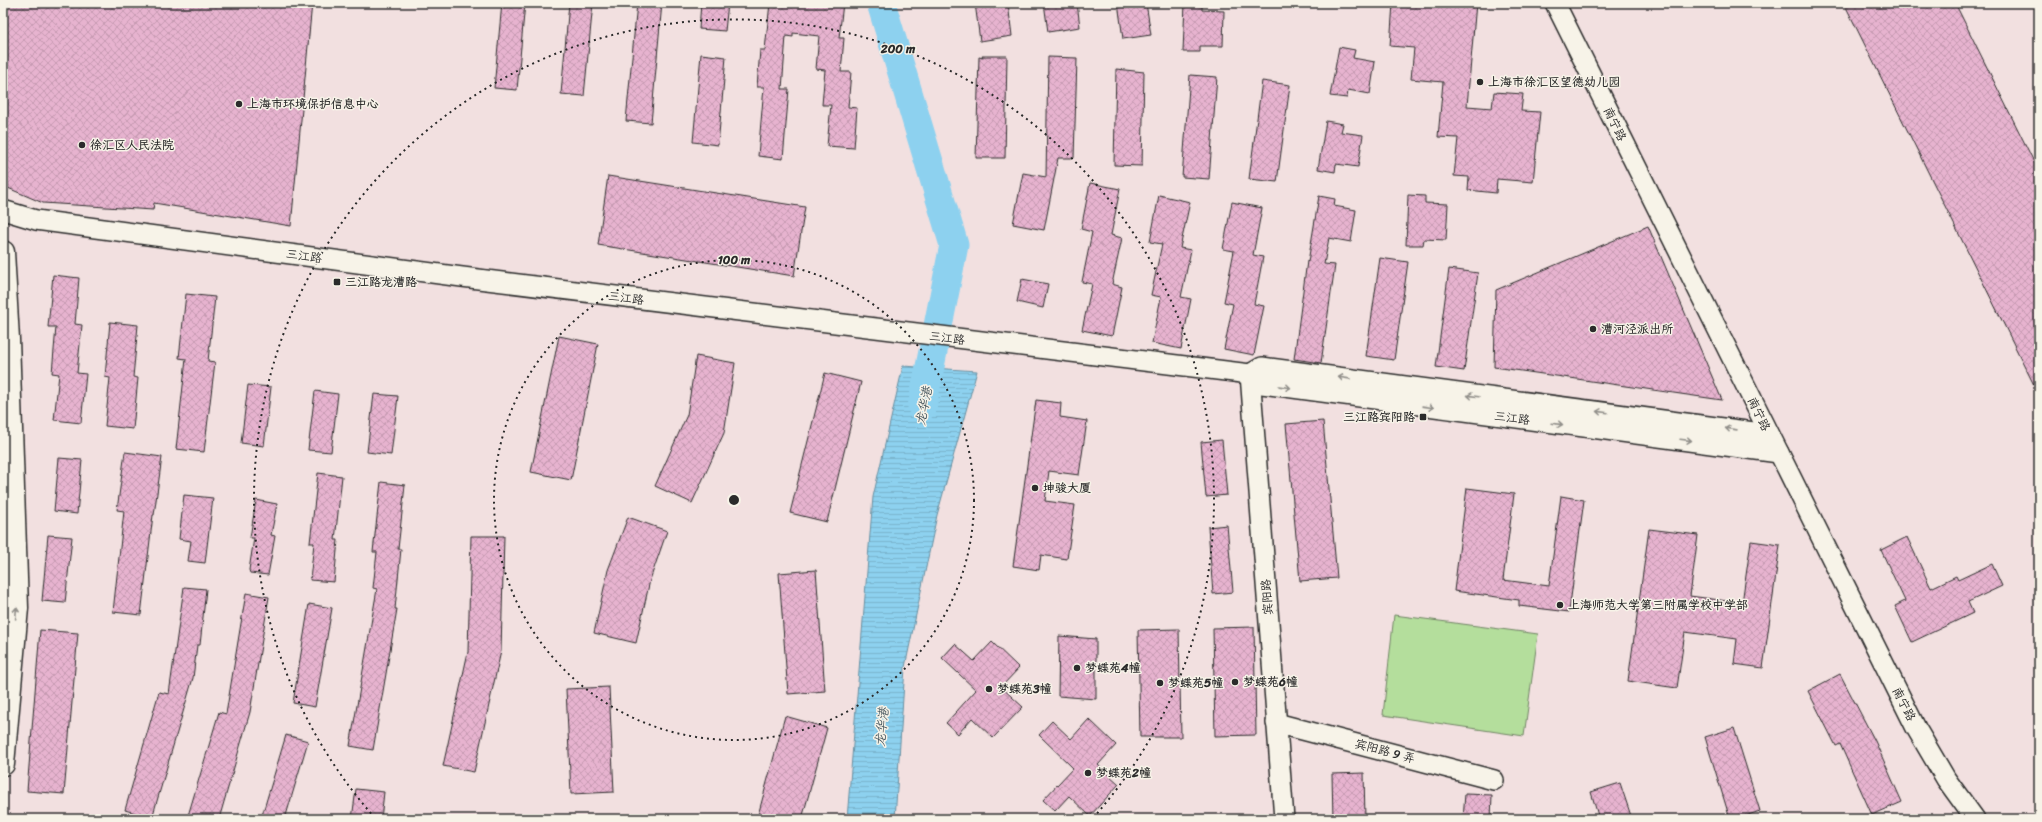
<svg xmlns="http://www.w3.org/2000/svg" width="2042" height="822" font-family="Sriracha,'LXGW WenKai TC',sans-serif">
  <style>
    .green { fill: #b4de9c; stroke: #708464 }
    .water { fill: url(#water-rules); stroke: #668fa1 }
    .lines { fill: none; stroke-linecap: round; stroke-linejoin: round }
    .river { stroke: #8dd1ef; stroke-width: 29 }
    .building { fill: url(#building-cross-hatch); stroke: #2b2b2b }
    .street-casing { stroke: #2b2b2b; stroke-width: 22 }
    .primary-casing { stroke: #2b2b2b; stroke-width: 25 }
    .street { stroke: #f7f3e8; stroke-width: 19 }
    .primary { stroke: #f7f3e8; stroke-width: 22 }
    .oneway { stroke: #918f8a }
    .ring { fill: none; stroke: #2b2b2b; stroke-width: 2; stroke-dasharray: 2 4 }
    .poi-dot { fill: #2b2b2b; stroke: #f7f3e8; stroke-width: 1.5 }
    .labels { text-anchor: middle; stroke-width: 3; stroke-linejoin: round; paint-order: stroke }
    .poi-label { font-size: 12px; font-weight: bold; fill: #2b2b2b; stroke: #f7f3e8; text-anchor: start }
    .street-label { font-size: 12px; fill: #2b2b2b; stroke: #f7f3e8 }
    .water-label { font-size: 13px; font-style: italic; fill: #44545c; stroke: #f7f3e8 }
    .centre { fill: #2b2b2b; stroke: #f7f3e8; stroke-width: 2 }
    .ring-label { font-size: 12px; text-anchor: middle; font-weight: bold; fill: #2b2b2b; stroke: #f7f3e8; stroke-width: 3; stroke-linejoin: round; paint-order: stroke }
  </style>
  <defs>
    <pattern id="water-rules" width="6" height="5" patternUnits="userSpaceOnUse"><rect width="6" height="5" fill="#8dd1ef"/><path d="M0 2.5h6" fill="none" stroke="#7ab4cd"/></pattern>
    <pattern id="building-cross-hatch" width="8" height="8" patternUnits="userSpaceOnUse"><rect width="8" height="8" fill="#e7b3cf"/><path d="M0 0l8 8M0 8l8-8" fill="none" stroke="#c69ab2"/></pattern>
  </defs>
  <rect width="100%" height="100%" fill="#f2e0e0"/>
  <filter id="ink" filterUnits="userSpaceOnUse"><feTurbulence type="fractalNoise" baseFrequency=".025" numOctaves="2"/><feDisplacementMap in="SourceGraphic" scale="8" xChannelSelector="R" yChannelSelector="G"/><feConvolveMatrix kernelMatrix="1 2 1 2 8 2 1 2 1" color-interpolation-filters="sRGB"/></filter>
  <g filter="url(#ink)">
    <polygon class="green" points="1394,615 1538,634 1524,736 1383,715"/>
    <polygon class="water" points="903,366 977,371 937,515 905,667 895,819 847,819 873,497"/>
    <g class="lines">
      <polyline class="river" points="881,3 954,245 922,407"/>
    </g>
    <g class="building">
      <polygon points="3,3 312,3 291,226 154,203 153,210 43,203 8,188 3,103"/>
      <polygon points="502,3 525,3 517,90 494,88"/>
      <polygon points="569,3 593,3 584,96 561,94"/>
      <polygon points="637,3 662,3 651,123 626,121"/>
      <polygon points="701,3 728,3 725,31 699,29"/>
      <polygon points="770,3 843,3 839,38 844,38 841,72 851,72 848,107 857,108 854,148 827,146 831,105 822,105 825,70 816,69 819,36 793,33 793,37 786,36 782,89 789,89 783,159 758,156 764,87 757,87 760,50 765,50"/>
      <polygon points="975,3 1008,3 1012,36 980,41"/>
      <polygon points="1044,3 1077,3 1080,27 1048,32"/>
      <polygon points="1118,3 1146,3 1151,35 1123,39"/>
      <polygon points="1185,3 1202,3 1202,10 1224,11 1223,46 1200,46 1200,52 1183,52"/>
      <polygon points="1393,3 1476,3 1467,106 1492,108 1494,92 1523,94 1521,111 1540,112 1533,182 1497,179 1496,193 1468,190 1469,177 1454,176 1458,138 1438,137 1443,82 1411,79 1414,48 1390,46"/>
      <polygon points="1844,3 1955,3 2039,172 2039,395"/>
      <polygon points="1339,47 1355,50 1353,58 1375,62 1370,94 1348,90 1347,98 1330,96"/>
      <polygon points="701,54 726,57 718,145 693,142"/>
      <polygon points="982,56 1007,56 1005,158 976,158 979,57 983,58"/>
      <polygon points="1048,57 1077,58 1074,158 1058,158 1044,230 1013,224 1023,173 1046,177"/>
      <polygon points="1116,69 1144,72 1142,166 1114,165"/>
      <polygon points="1190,75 1217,77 1209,179 1182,177"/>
      <polygon points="1262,81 1290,85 1277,182 1249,179"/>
      <polygon points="1326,121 1343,124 1341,132 1363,135 1358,167 1336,164 1335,172 1318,169"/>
      <polygon points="608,176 805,207 794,276 598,245"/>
      <polygon points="1090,183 1120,189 1111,235 1122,238 1112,284 1122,287 1112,336 1082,330 1092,284 1082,282 1092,232 1081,229"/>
      <polygon points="1159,195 1190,202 1180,248 1191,250 1181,297 1191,299 1181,349 1152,343 1161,297 1151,295 1162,244 1150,242"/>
      <polygon points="1408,195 1425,196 1425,203 1448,204 1446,240 1424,239 1423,245 1406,245"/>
      <polygon points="1319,196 1335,199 1334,206 1356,210 1351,242 1329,238 1324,264 1335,265 1321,363 1294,359 1307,261 1308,262"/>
      <polygon points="1232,202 1262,208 1253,255 1263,257 1254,304 1264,306 1254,355 1224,349 1233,304 1224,302 1234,251 1223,249"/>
      <polygon points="1648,226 1722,400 1494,367 1496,290"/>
      <polygon points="1380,258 1408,262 1394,360 1366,356"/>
      <polygon points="1449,269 1478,273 1464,371 1436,367"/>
      <polygon points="53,275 79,278 75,324 82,325 77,373 86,374 81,423 54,420 59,374 52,373 56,327 48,327"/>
      <polygon points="1022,279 1048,284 1043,308 1017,302"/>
      <polygon points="186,294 215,297 208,361 215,362 204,452 176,449 186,359 179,358"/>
      <polygon points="110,322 138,325 133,377 138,378 133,429 105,426 110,378 105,377"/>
      <polygon points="559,336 598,344 571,480 531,472"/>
      <polygon points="696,356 735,363 724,433 692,503 655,486 687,415"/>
      <polygon points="825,373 861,382 827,522 790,513"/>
      <polygon points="248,385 271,387 264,446 241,443"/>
      <polygon points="315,391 338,394 331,452 308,450"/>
      <polygon points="374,394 398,396 391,455 367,452"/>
      <polygon points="1036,400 1061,403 1060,417 1087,421 1079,475 1049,471 1045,501 1075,505 1067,559 1041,555 1039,570 1013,566"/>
      <polygon points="1323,421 1337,578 1300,581 1286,424"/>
      <polygon points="1222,440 1227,495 1206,497 1201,442"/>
      <polygon points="125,452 162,457 154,515 153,515 141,615 113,612 124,511 117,510"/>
      <polygon points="59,458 82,460 77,514 54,511"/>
      <polygon points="318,473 342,476 335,540 338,540 334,582 310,580 314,543 310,543"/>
      <polygon points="381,482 405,485 398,549 401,549 395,609 397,609 373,750 350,746 377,589 373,588 377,552 373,552"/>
      <polygon points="1467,488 1514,494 1503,580 1549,586 1561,496 1584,500 1569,612 1519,606 1519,600 1454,591"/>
      <polygon points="184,495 213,498 205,563 188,561 191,541 179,539"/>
      <polygon points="256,500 277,504 271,535 275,536 268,575 250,573 249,570 254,538 250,538"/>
      <polygon points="628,517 667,531 650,580 636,643 594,633 608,570"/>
      <polygon points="1227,525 1233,592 1213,594 1208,527"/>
      <polygon points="1649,529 1698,535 1690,596 1742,603 1751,541 1780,545 1763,668 1734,664 1737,639 1685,632 1677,688 1628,681"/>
      <polygon points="48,535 72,537 65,603 42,601"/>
      <polygon points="471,536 504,536 501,651 474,772 443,766 468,652"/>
      <polygon points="1907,537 1931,588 1956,576 1958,580 1992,564 2002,586 1968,602 1973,613 1912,642 1895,606 1905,601 1881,550"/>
      <polygon points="816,570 825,691 788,694 779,573"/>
      <polygon points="184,587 206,589 200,645 197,645 193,678 152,818 125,810 159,692 169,694"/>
      <polygon points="246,593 269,597 250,712 219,819 187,819 219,712 226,714"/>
      <polygon points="309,604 332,608 315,707 293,703"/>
      <polygon points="1254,627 1256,735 1215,736 1213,628"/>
      <polygon points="1179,629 1181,737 1140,737 1138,630"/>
      <polygon points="40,630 78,633 64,794 27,791"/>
      <polygon points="1059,636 1096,639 1096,699 1058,696"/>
      <polygon points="992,642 1019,668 1001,687 1023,707 993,738 972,718 958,734 946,723 976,690 942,658 955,644 974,661"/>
      <polygon points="1840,674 1875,741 1902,802 1872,815 1840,744 1836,746 1808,691"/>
      <polygon points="609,687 614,792 571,794 566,689"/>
      <polygon points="785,716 827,728 802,819 757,819"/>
      <polygon points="1089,719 1116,745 1098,765 1119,784 1090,816 1069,796 1055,811 1043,800 1073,768 1039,735 1052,721 1071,739"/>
      <polygon points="1734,728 1760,811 1736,819 1730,819 1705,737"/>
      <polygon points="286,735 308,741 285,819 261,819"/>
      <polygon points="1364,773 1365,819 1333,819 1332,774"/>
      <polygon points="1620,783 1632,819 1599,819 1591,792"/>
      <polygon points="356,789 384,792 381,819 352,819"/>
      <polygon points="1465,794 1492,795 1491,819 1463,819"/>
    </g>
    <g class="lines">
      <defs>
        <g id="street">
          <polyline points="1555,3 1916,728 1946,779 1975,819"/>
          <polyline points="3,210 36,220 462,277 1250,374 1262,384 1779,453"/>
          <polyline points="1250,374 1262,367 1769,434"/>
          <polyline points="1250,374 1284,819"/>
          <polyline points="1276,723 1494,780"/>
        </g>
        <polyline id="primary" points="3,252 8,339 17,608 3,764"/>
      </defs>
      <use href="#street" class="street-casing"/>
      <use href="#primary" class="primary-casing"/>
      <use href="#street" class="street"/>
      <use href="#primary" class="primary"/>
    </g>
    <defs><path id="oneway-shaft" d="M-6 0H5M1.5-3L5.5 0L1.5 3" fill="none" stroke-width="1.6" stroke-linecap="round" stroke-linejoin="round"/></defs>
    <g class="oneway">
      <use href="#oneway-shaft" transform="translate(1344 378) rotate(-172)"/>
      <use href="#oneway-shaft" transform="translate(1285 387) rotate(8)"/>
      <use href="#oneway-shaft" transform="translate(1473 396) rotate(-173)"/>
      <use href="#oneway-shaft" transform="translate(1428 407) rotate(8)"/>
      <use href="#oneway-shaft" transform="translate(1602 412) rotate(-173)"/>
      <use href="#oneway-shaft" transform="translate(1557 424) rotate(7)"/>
      <use href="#oneway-shaft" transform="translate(1731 429) rotate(-172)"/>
      <use href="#oneway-shaft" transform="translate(1686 440) rotate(7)"/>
      <use href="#oneway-shaft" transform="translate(16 613) rotate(-86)"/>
    </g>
  </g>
  <g class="ring">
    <circle cx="734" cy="500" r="240"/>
    <path d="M375 818A480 480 0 1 1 1093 818"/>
  </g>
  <g class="poi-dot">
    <circle cx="1480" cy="82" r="4"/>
    <circle cx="239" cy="104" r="4"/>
    <circle cx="82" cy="145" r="4"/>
    <rect x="333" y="278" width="8" height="8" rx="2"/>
    <circle cx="1593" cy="329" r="4"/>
    <rect x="1419" y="413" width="8" height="8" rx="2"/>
    <circle cx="1035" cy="488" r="4"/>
    <circle cx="1560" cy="605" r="4"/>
    <circle cx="1077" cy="668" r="4"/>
    <circle cx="1235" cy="682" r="4"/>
    <circle cx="1160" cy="683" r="4"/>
    <circle cx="989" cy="689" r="4"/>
    <circle cx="1088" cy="773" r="4"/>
  </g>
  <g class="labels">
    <g class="poi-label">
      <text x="1488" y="86">上海市徐汇区望德幼儿园</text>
      <text x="247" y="108">上海市环境保护信息中心</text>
      <text x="90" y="149">徐汇区人民法院</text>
      <text x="345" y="286">三江路龙漕路</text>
      <text x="1601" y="333">漕河泾派出所</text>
      <text x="1415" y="421" text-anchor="end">三江路宾阳路</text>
      <text x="1043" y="492">坤骏大厦</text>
      <text x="1568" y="609">上海师范大学第三附属学校中学部</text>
      <text x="1085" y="672">梦蝶苑4幢</text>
      <text x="1243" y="686">梦蝶苑6幢</text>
      <text x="1168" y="687">梦蝶苑5幢</text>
      <text x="997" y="693">梦蝶苑3幢</text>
      <text x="1096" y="777">梦蝶苑2幢</text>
    </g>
    <g class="street-label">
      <text transform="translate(1615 124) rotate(64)" y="4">南宁路</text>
      <text transform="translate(304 256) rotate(8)" y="4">三江路</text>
      <text transform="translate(626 298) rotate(7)" y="4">三江路</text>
      <text transform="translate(947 338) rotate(7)" y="4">三江路</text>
      <text transform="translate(1759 414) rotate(64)" y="4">南宁路</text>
      <text transform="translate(1512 418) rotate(7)" y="4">三江路</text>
      <text transform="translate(1267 597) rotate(-94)" y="4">宾阳路</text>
      <text transform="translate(1904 704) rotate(63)" y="4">南宁路</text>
      <text transform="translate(1385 751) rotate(15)" y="4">宾阳路 9 弄</text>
    </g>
    <g class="water-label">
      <text transform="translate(923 406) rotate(-79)" y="5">龙华港</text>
      <text transform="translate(881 727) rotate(-84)" y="5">龙华港</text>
    </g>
  </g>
  <circle cx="734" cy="500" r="6" class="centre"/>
  <g class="ring-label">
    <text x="898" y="53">200 m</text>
    <text x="734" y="264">100 m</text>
  </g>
  <rect width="2042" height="822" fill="none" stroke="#f7f3e8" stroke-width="16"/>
  <rect x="8" y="8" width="2026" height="806" fill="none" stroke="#2b2b2b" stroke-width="1.5" filter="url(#ink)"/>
</svg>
